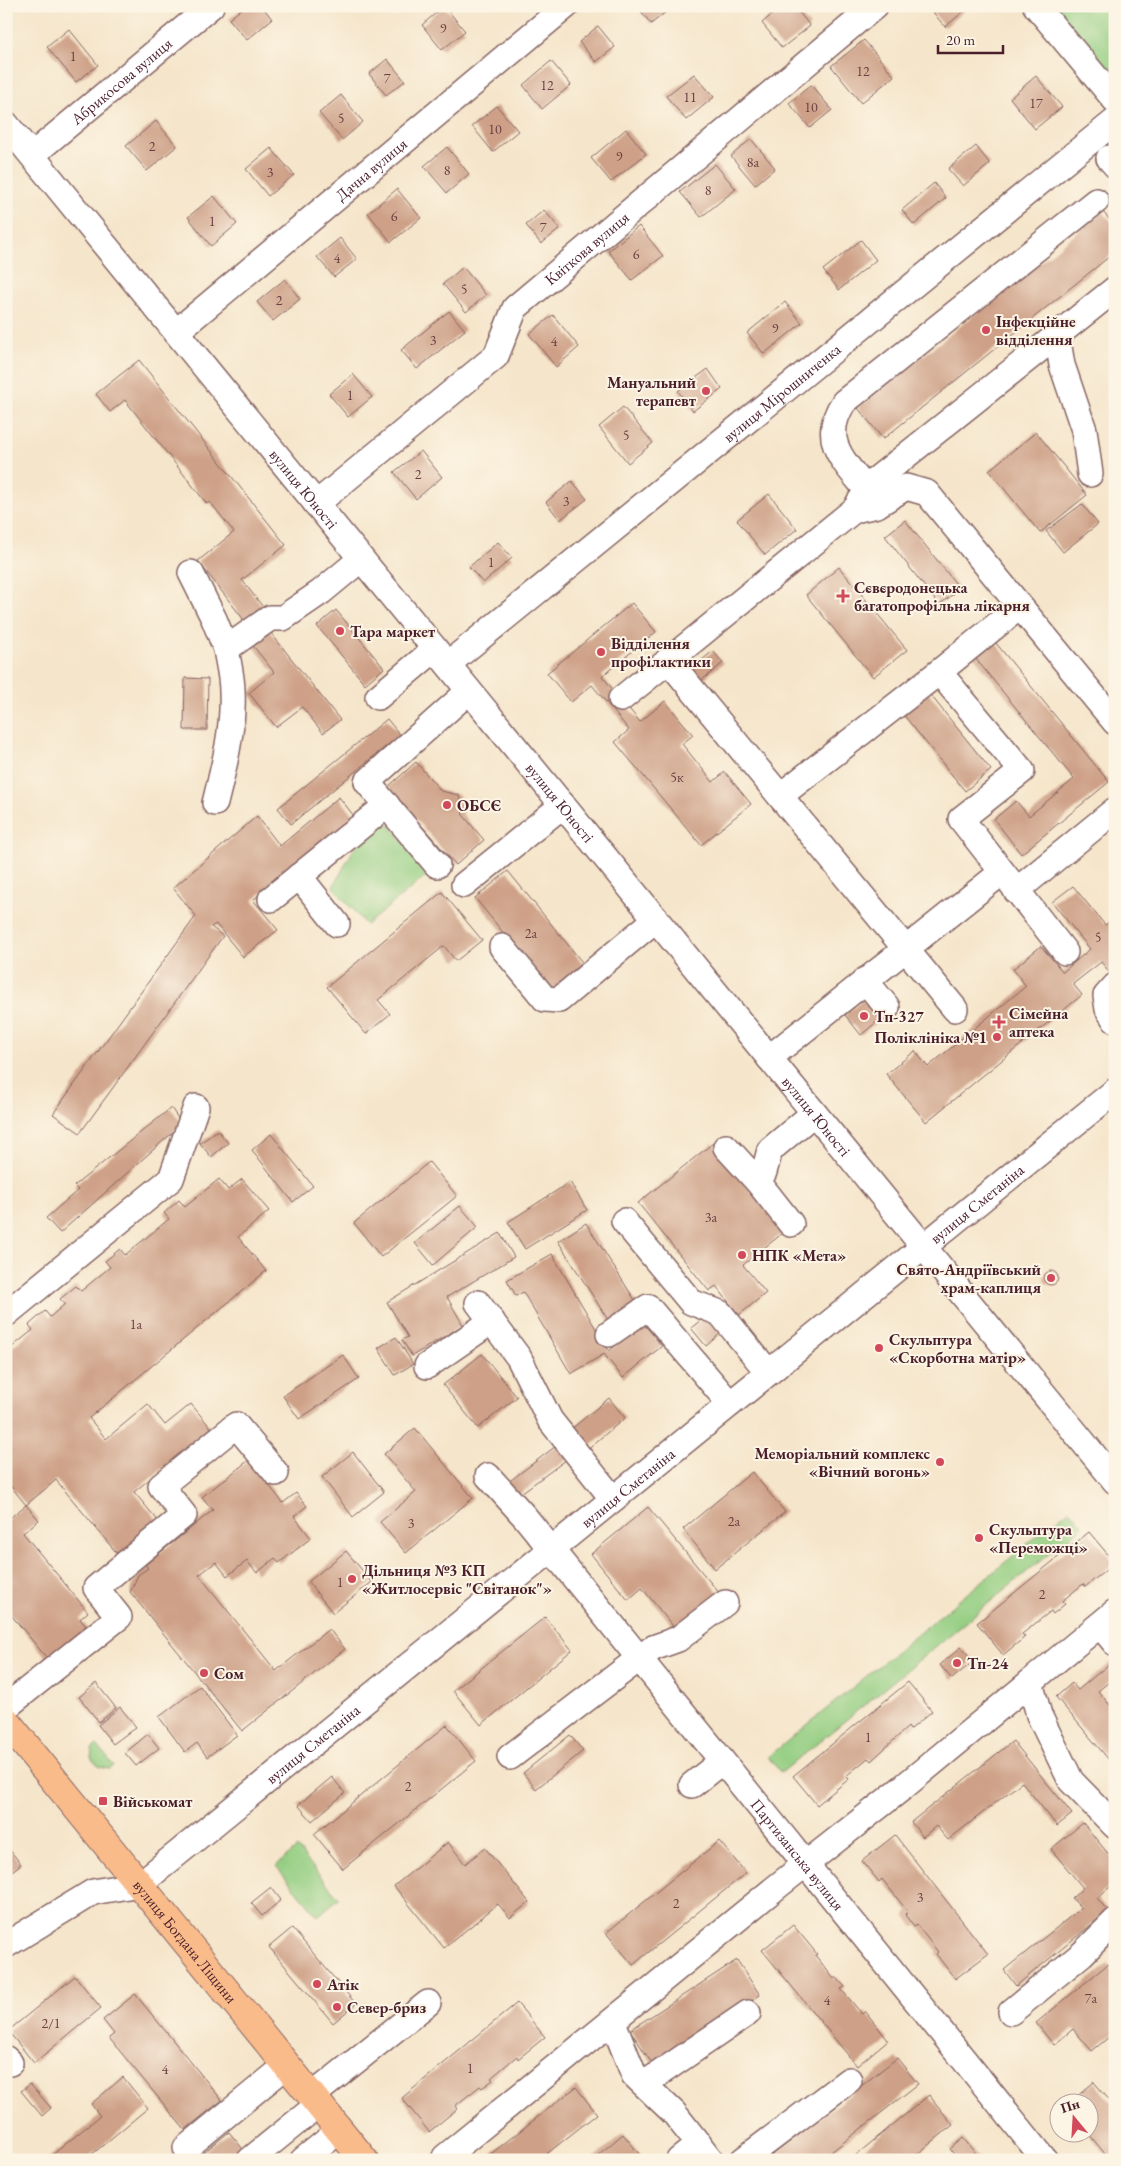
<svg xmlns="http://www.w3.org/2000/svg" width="1121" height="2166" font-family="'EB Garamond',serif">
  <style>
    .green { fill: #94ce82; stroke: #6f7656 }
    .building { fill: #cea087 }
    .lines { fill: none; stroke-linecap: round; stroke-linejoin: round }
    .minor-casing { stroke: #866463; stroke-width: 28 }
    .major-casing { stroke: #866463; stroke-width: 30 }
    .minor { stroke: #fff; stroke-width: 25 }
    .major { stroke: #fabb8b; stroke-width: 28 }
    .poi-dot { fill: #d1495b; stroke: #fcf5e5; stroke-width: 2 }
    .labels { text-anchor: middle; stroke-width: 4; stroke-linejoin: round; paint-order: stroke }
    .number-label { font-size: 14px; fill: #6b3f42 }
    .street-label { font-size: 16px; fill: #4a1f2b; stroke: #fcf5e5 }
    .poi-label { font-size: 16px; font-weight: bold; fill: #4a1f2b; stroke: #fcf5e5; text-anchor: start }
  </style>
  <rect width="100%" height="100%" fill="#fcf5e5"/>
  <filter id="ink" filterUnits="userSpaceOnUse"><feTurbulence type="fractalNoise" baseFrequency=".02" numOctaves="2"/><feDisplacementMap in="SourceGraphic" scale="10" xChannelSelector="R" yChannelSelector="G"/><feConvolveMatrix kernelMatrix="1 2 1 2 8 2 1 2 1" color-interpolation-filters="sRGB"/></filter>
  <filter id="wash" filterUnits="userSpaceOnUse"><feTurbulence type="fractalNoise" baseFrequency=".0096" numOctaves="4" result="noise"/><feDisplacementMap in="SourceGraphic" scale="20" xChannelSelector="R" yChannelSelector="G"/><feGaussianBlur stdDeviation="1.12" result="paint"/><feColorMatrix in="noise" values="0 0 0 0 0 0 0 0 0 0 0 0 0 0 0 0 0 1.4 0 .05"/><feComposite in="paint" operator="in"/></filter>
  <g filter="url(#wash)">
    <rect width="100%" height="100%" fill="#f5e5ca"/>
    <g class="green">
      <polygon points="1052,6 1115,6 1115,77 1092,55"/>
      <polygon points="387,822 430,873 366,925 333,887 355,847"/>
      <polygon points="1070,1509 1083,1526 781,1773 768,1757"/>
      <polygon points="97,1745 114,1766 109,1769 99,1767 91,1758 92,1749"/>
      <polygon points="297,1848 339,1898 318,1916 276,1866"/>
    </g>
    <g id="blocks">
      <g class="building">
        <polygon points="245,6 262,6 272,19 247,40 229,19"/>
        <polygon points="444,6 465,31 442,50 422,25"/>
        <polygon points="637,6 673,6 651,24"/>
        <polygon points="782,6 794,6 810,26 782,48 762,23"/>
        <polygon points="928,6 970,6 945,27"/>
        <polygon points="598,26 615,47 596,62 579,42"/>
        <polygon points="69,29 98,65 76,82 47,47"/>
        <polygon points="864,40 894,76 861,103 831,66"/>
        <polygon points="387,59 405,81 386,95 369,74"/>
        <polygon points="551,61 571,85 542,109 523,85"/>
        <polygon points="694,74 714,97 686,120 666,96"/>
        <polygon points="1036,76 1062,107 1035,129 1010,98"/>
        <polygon points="811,85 832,110 810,128 789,103"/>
        <polygon points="341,95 363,122 342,140 319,113"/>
        <polygon points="497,106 518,131 493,152 472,126"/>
        <polygon points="156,121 177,146 147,171 126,146"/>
        <polygon points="626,129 646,154 611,182 591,158"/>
        <polygon points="751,139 775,168 755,185 731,156"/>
        <polygon points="976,146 990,164 963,186 948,169"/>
        <polygon points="447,147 469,174 447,193 424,166"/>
        <polygon points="271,148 294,175 268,196 246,169"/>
        <polygon points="715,164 736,189 701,217 680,192"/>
        <polygon points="934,183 946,198 914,225 902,210"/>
        <polygon points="397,189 421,218 391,242 368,213"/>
        <polygon points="214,196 237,224 211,246 188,217"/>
        <polygon points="544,210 560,229 541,244 526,225"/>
        <polygon points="1103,212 1115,226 1115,252 883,439 858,408"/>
        <polygon points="639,226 663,256 632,280 608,251"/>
        <polygon points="340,238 357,259 334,277 317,257"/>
        <polygon points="861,240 876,260 839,290 823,270"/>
        <polygon points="463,267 486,295 466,312 443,284"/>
        <polygon points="285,279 300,299 273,321 257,302"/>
        <polygon points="785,302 802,323 764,354 747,333"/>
        <polygon points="449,311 465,330 417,369 401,350"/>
        <polygon points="553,315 579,347 556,367 529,334"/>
        <polygon points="139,360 286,545 242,580 266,611 248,625 198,561 234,532 210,502 207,504 125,400 110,412 96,394"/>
        <polygon points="708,369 722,389 693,411 678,391"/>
        <polygon points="353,374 372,397 348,417 329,394"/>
        <polygon points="623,407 653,443 628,463 599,427"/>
        <polygon points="1036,432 1087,495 1040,533 989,470"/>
        <polygon points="421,451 442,477 416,499 394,472"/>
        <polygon points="572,481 587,499 560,520 546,502"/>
        <polygon points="769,494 797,529 765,555 737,520"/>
        <polygon points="1082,504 1098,524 1063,552 1046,531"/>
        <polygon points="905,520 960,589 939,605 885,536"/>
        <polygon points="498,542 512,558 483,583 469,567"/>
        <polygon points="839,567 907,650 873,677 806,595"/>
        <polygon points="632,603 656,632 602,676 640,722 665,701 693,735 682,744 713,782 725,772 751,804 701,845 615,742 629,730 592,685 571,702 547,673"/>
        <polygon points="336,610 384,668 365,684 317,626"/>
        <polygon points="267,628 340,720 323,733 302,707 276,727 249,693 274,672 250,642"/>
        <polygon points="991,637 1109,782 1021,854 994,819 1016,801 1029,816 1074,779 971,653"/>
        <polygon points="713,651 723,663 701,681 691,669"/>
        <polygon points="185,678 208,679 207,730 184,730"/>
        <polygon points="928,692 991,770 965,791 902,713"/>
        <polygon points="387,719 400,735 291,824 278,808"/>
        <polygon points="416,762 441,791 459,795 463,815 484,840 456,865 388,787"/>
        <polygon points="339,797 354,816 253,900 278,930 243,957 216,924 211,927 223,936 80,1133 53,1114 196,916 173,888 257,816 280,846"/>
        <polygon points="508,871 586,967 553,994 475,898"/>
        <polygon points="1073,886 1105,925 1115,918 1115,971 1111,974 1101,962 1073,984 1082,995 926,1122 886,1074 915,1051 928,1067 981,1023 1026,986 1013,969 1041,946 1063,972 1090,949 1052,902"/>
        <polygon points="442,892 482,940 456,961 444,946 378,1000 390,1014 366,1034 327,987"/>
        <polygon points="868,996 884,1016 861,1035 845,1015"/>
        <polygon points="171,1108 182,1124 60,1233 46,1218 78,1190 74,1186"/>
        <polygon points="218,1130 228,1143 211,1157 200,1143"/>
        <polygon points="271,1134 313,1186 293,1202 252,1150"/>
        <polygon points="713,1143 784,1232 743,1265 766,1293 739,1315 716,1286 709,1291 638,1203"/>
        <polygon points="429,1162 457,1196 381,1257 354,1223"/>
        <polygon points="219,1179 228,1190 242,1179 269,1211 238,1237 266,1271 89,1418 106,1439 148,1404 165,1425 191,1404 211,1428 134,1492 160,1523 120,1557 56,1480 26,1505 9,1484 6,1486 6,1352 33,1330 29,1325 45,1311 50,1317 65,1304 60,1299 76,1286 81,1291 110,1267 105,1261 120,1249 125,1255 169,1219 164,1213 179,1200 185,1207"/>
        <polygon points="570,1182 587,1210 525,1249 508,1222"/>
        <polygon points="460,1206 478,1227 433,1265 415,1243"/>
        <polygon points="586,1223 638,1305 610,1323 558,1241"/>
        <polygon points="500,1233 514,1257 447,1297 463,1325 412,1356 402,1340 408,1337 387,1302"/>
        <polygon points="552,1254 609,1351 643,1323 662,1346 623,1378 604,1354 571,1374 523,1292 516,1296 507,1280"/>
        <circle cx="1051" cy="1278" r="7"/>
        <polygon points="707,1315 721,1333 706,1346 691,1328"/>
        <polygon points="396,1337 413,1364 395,1375 378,1348"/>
        <polygon points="482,1354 517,1397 478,1428 443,1385"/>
        <polygon points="343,1355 359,1379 299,1419 283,1396"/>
        <polygon points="609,1398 625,1418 586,1450 570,1430"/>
        <polygon points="415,1428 473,1498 406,1553 380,1522 416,1492 384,1454"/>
        <polygon points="560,1443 570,1457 517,1496 507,1483"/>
        <polygon points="353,1452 384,1492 353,1517 322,1477"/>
        <polygon points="249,1460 283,1503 296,1493 307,1506 294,1516 311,1538 279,1563 275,1558 257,1573 247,1561 227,1576 216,1562 199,1575 276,1671 329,1629 345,1649 242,1731 130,1592 138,1575 148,1568 145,1565 213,1510 202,1497"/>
        <polygon points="752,1472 785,1512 715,1569 683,1529"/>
        <polygon points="26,1505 39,1520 23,1533 88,1612 80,1619 90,1631 51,1663 6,1609 6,1521"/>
        <polygon points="648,1507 720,1594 676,1630 642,1588 628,1600 591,1554"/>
        <polygon points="1089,1532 1115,1563 1085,1587 1083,1584 1062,1601 1065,1604 1053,1614 1051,1611 1022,1634 1025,1637 1003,1655 977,1623"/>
        <polygon points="346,1551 372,1582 333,1613 308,1582"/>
        <polygon points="545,1617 572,1650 481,1725 453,1691"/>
        <polygon points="961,1647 974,1661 952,1679 940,1665"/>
        <polygon points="1115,1659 1115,1677 1098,1691 1115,1711 1115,1767 1056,1697 1072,1683 1078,1690"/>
        <polygon points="908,1682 932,1711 910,1730 908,1727 871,1761 868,1758 846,1776 849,1779 817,1805 793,1776"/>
        <polygon points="96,1683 116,1708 99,1722 79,1697"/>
        <polygon points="200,1686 237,1735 207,1757 197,1743 185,1752 159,1717"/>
        <polygon points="120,1707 136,1727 113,1744 98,1725"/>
        <polygon points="447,1725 476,1761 343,1869 314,1834"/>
        <polygon points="148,1734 159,1748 136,1766 125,1753"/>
        <polygon points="570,1735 583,1751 536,1789 523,1773"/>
        <polygon points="1013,1741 1072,1814 1057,1826 1022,1782 948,1840 936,1826 923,1837 911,1822"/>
        <polygon points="332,1777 345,1793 312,1821 298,1805"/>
        <polygon points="1083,1823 1115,1862 1115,1883 1097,1898 1108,1911 1016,1986 1004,1970 1081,1908 1072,1898 1083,1888 1051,1849"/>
        <polygon points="895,1835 988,1954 955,1979 936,1954 938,1952 917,1925 914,1927 905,1915 908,1912 882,1879 879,1882 862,1861"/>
        <polygon points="719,1841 746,1873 633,1965 606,1933"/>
        <polygon points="448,1842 465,1864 485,1848 529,1902 510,1918 498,1904 444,1948 394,1886"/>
        <polygon points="8,1848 21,1864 6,1876 6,1849"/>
        <polygon points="271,1887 281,1900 262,1916 251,1903"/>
        <polygon points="793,1925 817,1954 815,1955 834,1979 836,1977 845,1987 841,1989 862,2014 865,2011 888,2040 857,2066 762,1950"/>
        <polygon points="292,1928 356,2004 333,2023 269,1947"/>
        <polygon points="737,1960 760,1995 653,2065 630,2030"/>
        <polygon points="1108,1964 1115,1973 1115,2032 1092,2051 1073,2029 1054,2045 1036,2023"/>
        <polygon points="75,1976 101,2008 34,2063 8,2031"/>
        <polygon points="135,1994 222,2100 185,2130 109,2038 114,2034 103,2020"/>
        <polygon points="517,2003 545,2037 518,2059 517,2056 491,2078 493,2080 482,2088 480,2086 455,2106 457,2109 429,2132 402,2098"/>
        <polygon points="897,2058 918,2084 821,2160 766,2160"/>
        <polygon points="123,2077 148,2108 85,2160 46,2160 100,2116 91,2104"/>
        <polygon points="1094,2082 1115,2107 1115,2160 1110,2160 1088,2133 1088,2104 1068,2104"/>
        <polygon points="30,2084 51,2108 42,2116 21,2091"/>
        <polygon points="576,2087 597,2114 539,2160 483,2160"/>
        <polygon points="929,2095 953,2125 910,2160 850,2160"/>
        <polygon points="229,2132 246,2153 238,2160 195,2160"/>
        <polygon points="623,2134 644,2160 592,2160"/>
        <polygon points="963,2138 981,2160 958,2160 950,2149"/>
      </g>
    </g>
  </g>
  <g filter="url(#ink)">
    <use href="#blocks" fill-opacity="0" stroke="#866463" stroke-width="1"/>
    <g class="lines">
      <defs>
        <g id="minor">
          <polyline points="1036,6 1115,100"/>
          <path id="s1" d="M6 124 1115 1481"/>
          <path id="s2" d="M32 155 211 6"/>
          <polyline points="1109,158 1115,165"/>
          <path id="s3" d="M176 332 566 6"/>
          <polyline points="1057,335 1062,365 1084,430 1090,474"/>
          <path d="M867 490C843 461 819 439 844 402L1096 201"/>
          <path id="s4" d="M316 504 496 356 515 308 875 6"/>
          <polyline points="858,504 873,482 1115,289"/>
          <polyline points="191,573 214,619 226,649"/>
          <polyline points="668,660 955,1009"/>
          <path id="s5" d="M448 664 1115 121"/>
          <polyline points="939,672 1022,771 961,819 1065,952"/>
          <polyline points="378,697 435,649"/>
          <polyline points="621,699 854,510 877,505 906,487 927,493 1115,722"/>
          <polyline points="780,796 939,672 1019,607"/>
          <path d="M215 803C224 767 234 728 232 691 232 677 228 662 226 649L270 618H283L321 592 361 559"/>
          <polyline points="437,865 367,782 469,691"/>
          <polyline points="299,876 337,924"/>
          <polyline points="464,885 563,805"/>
          <polyline points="1016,891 1115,810"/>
          <polyline points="271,899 387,805"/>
          <polyline points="502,947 545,999 559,1000 656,919"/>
          <polyline points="865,980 887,1007"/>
          <polyline points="1115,986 1106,996 1108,1009 1115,1020"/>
          <polyline points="769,1058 1001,873"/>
          <polyline points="726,1147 758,1182"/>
          <polyline points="624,1221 691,1302 720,1313 768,1372"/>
          <polyline points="791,1224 758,1182 764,1172 770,1150 814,1113"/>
          <polyline points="478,1303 519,1358 550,1420 613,1499"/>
          <polyline points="6,1314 171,1179 196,1107"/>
          <polyline points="609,1334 648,1307 730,1404"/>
          <polyline points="427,1366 492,1321"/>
          <path id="s6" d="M488 1476 525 1517 1045 2160"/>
          <polyline points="1100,1625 1115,1643"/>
          <polyline points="1030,1682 1039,1715 1071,1781 1115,1826"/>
          <polyline points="6,1707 119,1617 96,1588 184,1515 161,1486 236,1425 276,1473"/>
          <polyline points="510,1757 653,1648 678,1639 725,1603"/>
          <polyline points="692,1785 722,1761"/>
          <path id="s7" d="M6 1945 93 1892 140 1884 1115 1091"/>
          <polyline points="1011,2012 1082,1954 1115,1921"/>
          <polyline points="613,2022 634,2075 674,2113 711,2160"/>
          <polyline points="6,2059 10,2063"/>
          <polyline points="644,2084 748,2013"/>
          <polyline points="312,2096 428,2003"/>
          <polyline points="186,2148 287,2065"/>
          <polyline points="445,2157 779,1885 901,1789 1115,1612"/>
          <polyline points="250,2160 319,2104"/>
          <polyline points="303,2160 340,2130"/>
          <polyline points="679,2160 699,2144"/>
          <polyline points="743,2160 849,2080"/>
        </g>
        <g id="major">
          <path id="s8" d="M6 1721 364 2160"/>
        </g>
      </defs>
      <use href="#minor" class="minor-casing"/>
      <use href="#major" class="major-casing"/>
      <use href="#minor" class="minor"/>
      <use href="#major" class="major"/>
    </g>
  </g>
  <g class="poi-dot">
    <circle cx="986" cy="330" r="5"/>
    <circle cx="706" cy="391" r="5"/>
    <path d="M840.5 588.5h5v5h5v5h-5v5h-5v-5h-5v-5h5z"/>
    <circle cx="340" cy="631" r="5"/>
    <circle cx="601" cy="652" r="5"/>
    <circle cx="447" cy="805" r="5"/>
    <circle cx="864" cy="1016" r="5"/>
    <path d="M996.5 1014.5h5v5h5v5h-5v5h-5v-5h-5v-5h5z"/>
    <circle cx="997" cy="1037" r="5"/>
    <circle cx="742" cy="1255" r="5"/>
    <circle cx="1051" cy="1278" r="5"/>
    <circle cx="879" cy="1348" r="5"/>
    <circle cx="940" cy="1462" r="5"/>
    <circle cx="979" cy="1538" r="5"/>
    <circle cx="352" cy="1579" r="5"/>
    <circle cx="957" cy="1663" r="5"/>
    <circle cx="204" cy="1673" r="5"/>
    <rect x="98" y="1796" width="10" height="10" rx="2.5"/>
    <circle cx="317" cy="1984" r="5"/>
    <circle cx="337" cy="2007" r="5"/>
  </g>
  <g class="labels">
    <g class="number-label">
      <text x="443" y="33">9</text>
      <text x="73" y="61">1</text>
      <text x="863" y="76">12</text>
      <text x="387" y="83">7</text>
      <text x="547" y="90">12</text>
      <text x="690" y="102">11</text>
      <text x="1036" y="108">17</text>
      <text x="811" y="112">10</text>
      <text x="341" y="123">5</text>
      <text x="495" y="134">10</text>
      <text x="152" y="151">2</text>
      <text x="619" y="161">9</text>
      <text x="753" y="167">8а</text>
      <text x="447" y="175">8</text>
      <text x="270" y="177">3</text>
      <text x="708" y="195">8</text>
      <text x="394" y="221">6</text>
      <text x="212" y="226">1</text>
      <text x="543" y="232">7</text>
      <text x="636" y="259">6</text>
      <text x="337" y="263">4</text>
      <text x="464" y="294">5</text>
      <text x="279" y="305">2</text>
      <text x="775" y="333">9</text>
      <text x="433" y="345">3</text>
      <text x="554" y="346">4</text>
      <text x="350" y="400">1</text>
      <text x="626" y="440">5</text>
      <text x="418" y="479">2</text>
      <text x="566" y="506">3</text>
      <text x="491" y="567">1</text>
      <text x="677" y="782">5к</text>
      <text x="531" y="938">2а</text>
      <text x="1098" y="942">5</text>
      <text x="711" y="1222">3а</text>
      <text x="136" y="1329">1а</text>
      <text x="734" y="1526">2а</text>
      <text x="411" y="1528">3</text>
      <text x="340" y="1587">1</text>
      <text x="1042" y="1599">2</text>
      <text x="868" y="1742">1</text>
      <text x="408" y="1791">2</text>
      <text x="920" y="1902">3</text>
      <text x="676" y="1908">2</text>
      <text x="1091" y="2003">7а</text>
      <text x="827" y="2005">4</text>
      <text x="51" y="2028">2/1</text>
      <text x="470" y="2073">1</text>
      <text x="165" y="2074">4</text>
    </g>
    <g class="street-label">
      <text dy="6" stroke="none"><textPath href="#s2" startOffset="116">Абрикосова вулиця</textPath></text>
      <text dy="6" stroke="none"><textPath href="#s3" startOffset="254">Дачна вулиця</textPath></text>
      <text dy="6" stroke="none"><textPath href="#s4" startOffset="378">Квіткова вулиця</textPath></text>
      <text dy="6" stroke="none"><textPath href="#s5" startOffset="430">вулиця Мірошниченка</textPath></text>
      <text dy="6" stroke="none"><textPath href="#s1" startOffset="471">вулиця Юності</textPath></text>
      <text dy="6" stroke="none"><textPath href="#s1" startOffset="876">вулиця Юності</textPath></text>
      <text dy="6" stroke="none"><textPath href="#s1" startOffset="1281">вулиця Юності</textPath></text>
      <text dy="6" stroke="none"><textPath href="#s7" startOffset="1228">вулиця Сметаніна</textPath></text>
      <text dy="6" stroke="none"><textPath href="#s7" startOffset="778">вулиця Сметаніна</textPath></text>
      <text dy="6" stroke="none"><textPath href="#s7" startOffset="372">вулиця Сметаніна</textPath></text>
      <text dy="6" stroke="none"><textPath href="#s6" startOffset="489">Партизанська вулиця</textPath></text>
      <text dy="6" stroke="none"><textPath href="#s8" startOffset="284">вулиця Богдана Ліщини</textPath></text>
    </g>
    <g class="poi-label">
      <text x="996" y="327">Інфекційне<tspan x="996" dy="18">відділення</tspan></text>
      <text x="696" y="388" text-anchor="end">Мануальний<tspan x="696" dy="18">терапевт</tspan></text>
      <text x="854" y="593">Сєвєродонецька<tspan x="854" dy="18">багатопрофільна лікарня</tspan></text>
      <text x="350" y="637">Тара маркет</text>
      <text x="611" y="649">Відділення<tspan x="611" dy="18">профілактики</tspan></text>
      <text x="457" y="811">ОБСЄ</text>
      <text x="1009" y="1019">Сімейна<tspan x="1009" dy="18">аптека</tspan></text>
      <text x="874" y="1022">Тп-327</text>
      <text x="987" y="1043" text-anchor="end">Поліклініка №1</text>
      <text x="752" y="1261">НПК «Мета»</text>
      <text x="1041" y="1275" text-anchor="end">Свято-Андріївський<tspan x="1041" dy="18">храм-каплиця</tspan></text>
      <text x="889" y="1345">Скульптура<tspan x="889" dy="18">«Скорботна матір»</tspan></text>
      <text x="930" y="1459" text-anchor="end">Меморіальний комплекс<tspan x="930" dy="18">«Вічний вогонь»</tspan></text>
      <text x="989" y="1535">Скульптура<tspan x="989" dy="18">«Переможці»</tspan></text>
      <text x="362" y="1576">Дільниця №3 КП<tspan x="362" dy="18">«Житлосервіс "Світанок"»</tspan></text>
      <text x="967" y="1669">Тп-24</text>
      <text x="214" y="1679">Сом</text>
      <text x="113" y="1807">Військомат</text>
      <text x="327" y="1990">Атік</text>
      <text x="347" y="2013">Север-бриз</text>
    </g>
  </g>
  <rect width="1121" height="2166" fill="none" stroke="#fcf5e5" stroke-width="25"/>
  <g transform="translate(1074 2118) rotate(342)"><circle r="24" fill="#fcf5e5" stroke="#b59f9b"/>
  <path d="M0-4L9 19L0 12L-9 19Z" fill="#d1495b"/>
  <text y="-8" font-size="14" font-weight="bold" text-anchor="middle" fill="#4a1f2b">Пн</text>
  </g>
  <path d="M938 45v8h65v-8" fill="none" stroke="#4a1f2b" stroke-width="2.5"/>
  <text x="946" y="45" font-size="15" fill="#4a1f2b" stroke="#fcf5e5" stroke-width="4" paint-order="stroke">20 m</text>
</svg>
